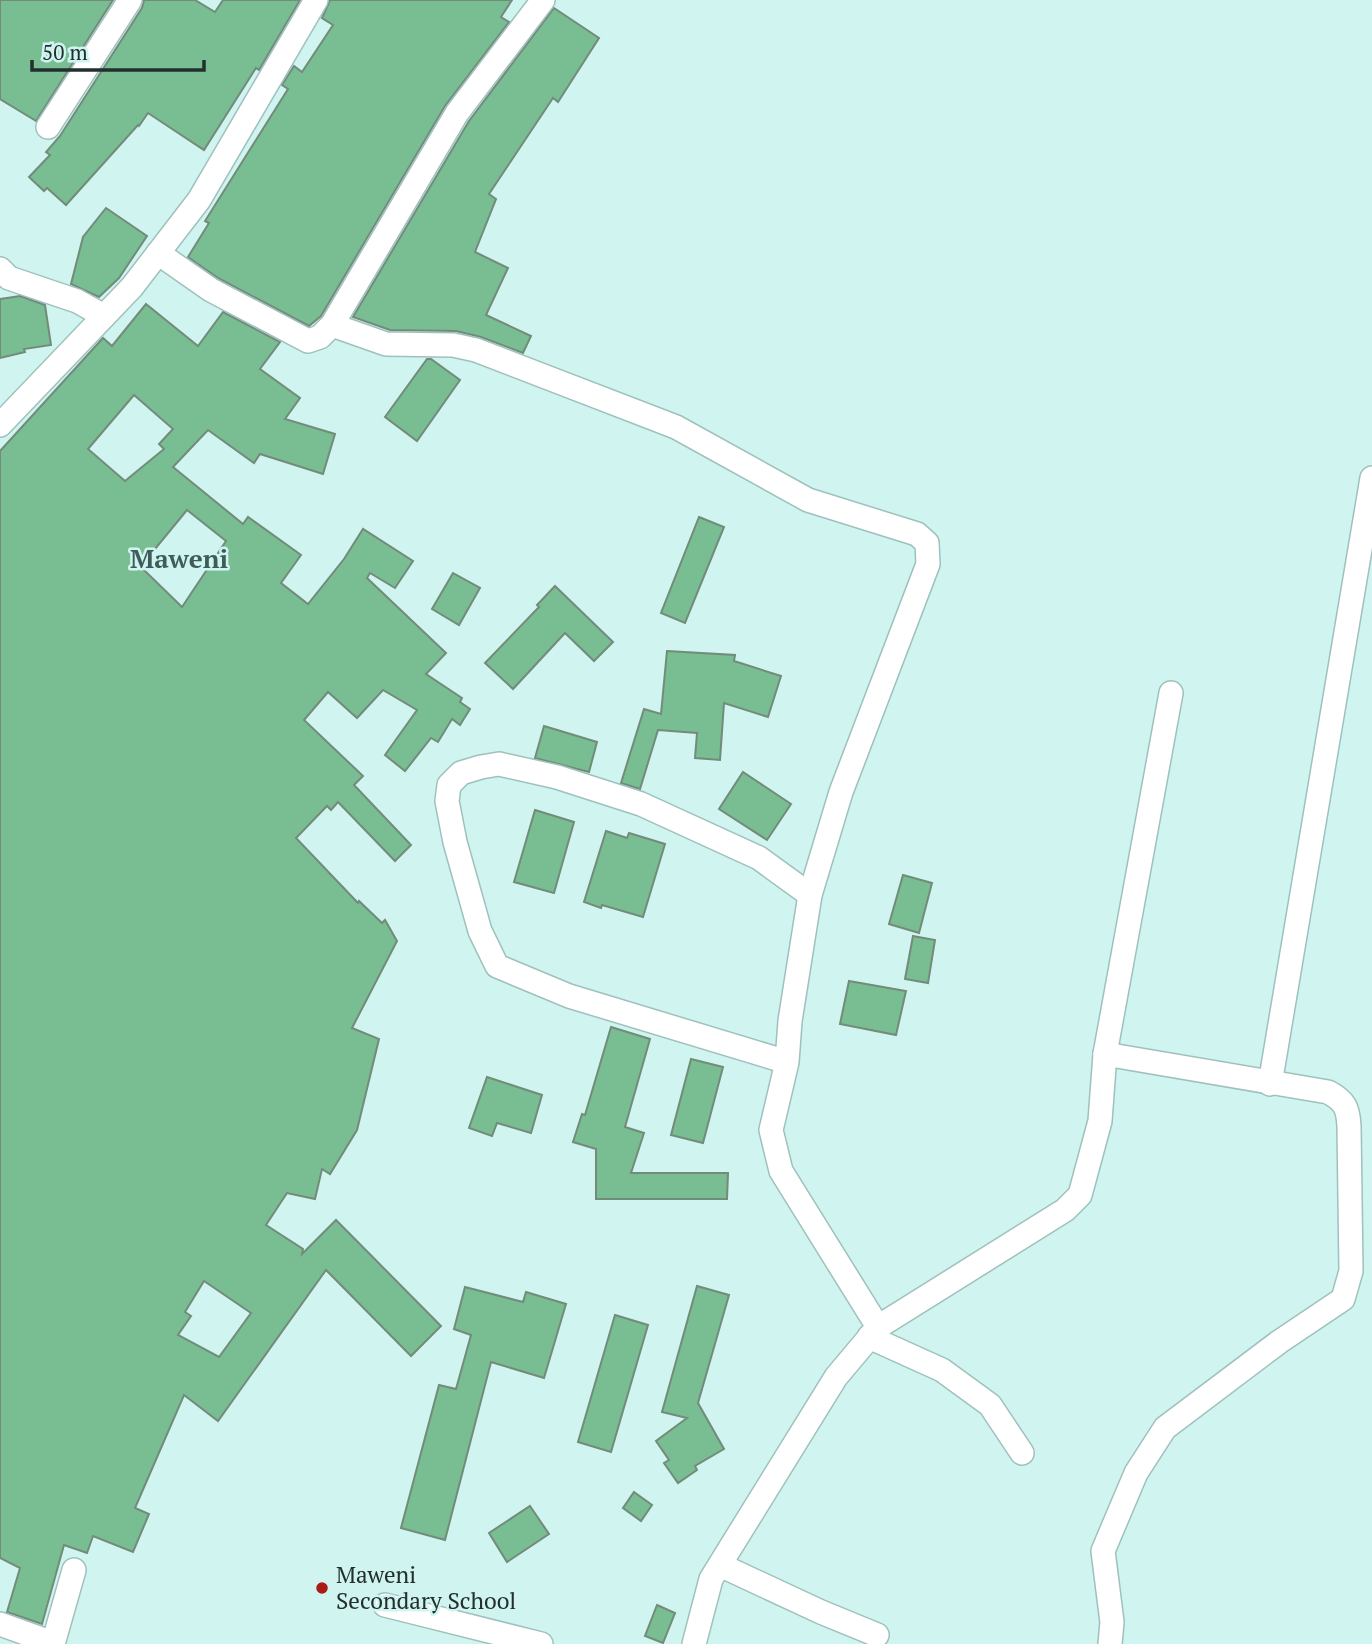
<svg xmlns="http://www.w3.org/2000/svg" width="1372" height="1644" font-family="'PT Serif',serif">
  <style>
    .building { fill: #79bd92; stroke: #738b7b; stroke-width: 2; fill-rule: evenodd }
    .lines { fill: none; stroke-linecap: round; stroke-linejoin: round }
    .minor-casing { stroke: #9fc1bd; stroke-width: 26 }
    .minor { stroke: #fff; stroke-width: 23 }
    .poi-dot { fill: #ac1a18; stroke: #d0f4ef; stroke-width: 2.5 }
    .labels { text-anchor: middle; stroke-width: 5; stroke-linejoin: round; paint-order: stroke }
    .poi-label { font-size: 23px; fill: #222f2e; stroke: #d0f4ef; text-anchor: start }
    .quarter-label { font-size: 26px; font-weight: bold; fill: #3e5d5a; stroke: #d0f4ef }
  </style>
  <rect width="100%" height="100%" fill="#d0f4ef"/>
  <g class="building">
    <polygon points="0,0 113,0 36,121 0,99"/>
    <polygon points="144,0 195,0 215,12 223,0 300,0 259,70 256,68 204,150 148,113 139,126 138,125 66,205 47,188 44,191 29,177 50,155 46,152 60,136 142,8"/>
    <polygon points="330,0 512,0 501,17 509,22 445,106 321,316 309,326 218,278 188,257 209,223 205,221 288,89 282,85 294,66 302,72 333,25 322,18"/>
    <polygon points="554,8 599,38 558,102 553,98 489,194 496,199 475,252 508,268 486,315 531,336 523,353 481,337 456,331 390,330 353,317 469,121"/>
    <polygon points="106,208 147,236 119,278 99,297 71,284 83,237"/>
    <polygon points="20,296 45,305 51,345 24,349 25,352 0,358 0,299"/>
    <path d="M146 304 198 346 223 312 280 342 260 369 300 398 285 419 335 434 323 474 260 454 254 463 208 430 173 467 243 524 248 517 301 555 281 583 308 604 344 559 363 529 413 561 395 588 370 573 367 578 446 653 426 674 462 698 460 702 470 709 460 725 452 719 438 742 431 738 405 771 385 755 417 710 383 690 357 718 328 692 304 720 363 776 354 785 411 845 395 861 338 802 331 810 327 806 296 838 358 903 359 901 382 923 385 920 397 941 352 1028 379 1039 357 1130 330 1174 322 1169 315 1199 287 1193 266 1225 303 1249 302 1254 336 1220 441 1326 411 1356 326 1270 218 1421 184 1395 135 1508 149 1514 133 1552 93 1536 87 1553 64 1545 42 1624 7 1612 20 1568 0 1558V451L103 338 112 346ZM134 395 173 429 159 444 164 449 125 481 88 449ZM187 510 226 541 182 607 144 570 154 559 150 555ZM204 1281 251 1313 219 1357 178 1335 191 1316 185 1312Z"/>
    <polygon points="427,359 431,359 460,380 417,441 385,417"/>
    <polygon points="699,517 724,527 685,623 661,613"/>
    <polygon points="453,573 480,588 459,625 432,609"/>
    <polygon points="555,586 613,642 594,661 565,633 513,689 485,663 539,607 537,605"/>
    <polygon points="667,651 735,655 734,661 781,676 768,717 724,703 720,760 695,758 697,733 658,730 640,789 621,783 644,709 661,714"/>
    <polygon points="544,726 597,742 589,772 535,758"/>
    <polygon points="743,772 791,804 767,840 719,809"/>
    <polygon points="535,810 574,822 554,893 514,882"/>
    <polygon points="606,831 627,838 629,833 665,844 643,917 602,905 601,908 584,902"/>
    <polygon points="903,875 932,883 919,933 889,924"/>
    <polygon points="913,936 935,940 928,983 905,979"/>
    <polygon points="849,981 906,991 896,1035 840,1024"/>
    <polygon points="611,1027 650,1039 625,1127 644,1133 631,1173 728,1173 727,1199 596,1199 596,1149 573,1142 582,1114 585,1115"/>
    <polygon points="691,1059 723,1067 703,1143 671,1135"/>
    <polygon points="487,1077 542,1095 531,1133 497,1123 492,1136 469,1128"/>
    <polygon points="697,1286 729,1295 698,1403 724,1449 695,1466 697,1470 678,1483 664,1463 669,1460 656,1441 687,1418 662,1412"/>
    <polygon points="465,1287 523,1302 526,1292 566,1304 544,1378 491,1362 445,1540 401,1528 439,1385 456,1389 471,1335 454,1329"/>
    <polygon points="615,1315 648,1325 611,1452 578,1442"/>
    <polygon points="634,1492 652,1505 641,1521 623,1508"/>
    <polygon points="530,1506 549,1534 507,1562 489,1533"/>
    <polygon points="657,1605 675,1613 663,1643 645,1636"/>
  </g>
  <g class="lines">
    <defs>
      <g id="minor">
        <polyline points="48,127 130,0"/>
        <polyline points="158,253 211,290 308,341 320,337 332,325 457,113 543,0"/>
        <polyline points="0,269 9,278 77,301 104,316"/>
        <polyline points="332,325 386,344 453,345 476,350 676,427 808,500 917,534 927,543 928,564 841,792 810,895"/>
        <polyline points="0,425 132,287 199,200 316,0"/>
        <path d="M1105 1054 1328 1092C1345 1101 1348 1108 1349 1126L1351 1271 1343 1299 1279 1342 1165 1428 1136 1473 1103 1551 1112 1622 1110 1644"/>
        <polyline points="787,1062 569,996 497,966 480,931 455,842 447,801 449,785 461,773 481,767 499,764 557,777 641,804 759,858 810,895 790,1021 787,1062 771,1130 781,1171 878,1327"/>
        <polyline points="1270,1084 1372,478"/>
        <polyline points="869,1337 942,1370 990,1405 1022,1453"/>
        <polyline points="720,1565 821,1612 877,1635"/>
        <polyline points="385,1605 541,1644"/>
        <polyline points="0,1624 53,1643"/>
        <polyline points="53,1644 74,1570"/>
        <polyline points="694,1644 711,1579 836,1377 878,1327 1065,1210 1080,1195 1100,1121 1105,1054 1171,693"/>
      </g>
    </defs>
    <use href="#minor" class="minor-casing"/>
    <use href="#minor" class="minor"/>
  </g>
  <circle class="poi-dot" cx="322" cy="1588" r="7"/>
  <g class="labels">
    <g class="poi-label">
      <text x="336" y="1583">Maweni<tspan x="336" dy="26">Secondary School</tspan></text>
    </g>
    <g class="quarter-label">
      <text x="179" y="568">Maweni</text>
    </g>
  </g>
  <path d="M32 60v10h172v-10" fill="none" stroke="#222f2e" stroke-width="3.5"/>
  <text x="42" y="60" font-size="21" fill="#222f2e" stroke="#d0f4ef" stroke-width="5" paint-order="stroke">50 m</text>
</svg>
